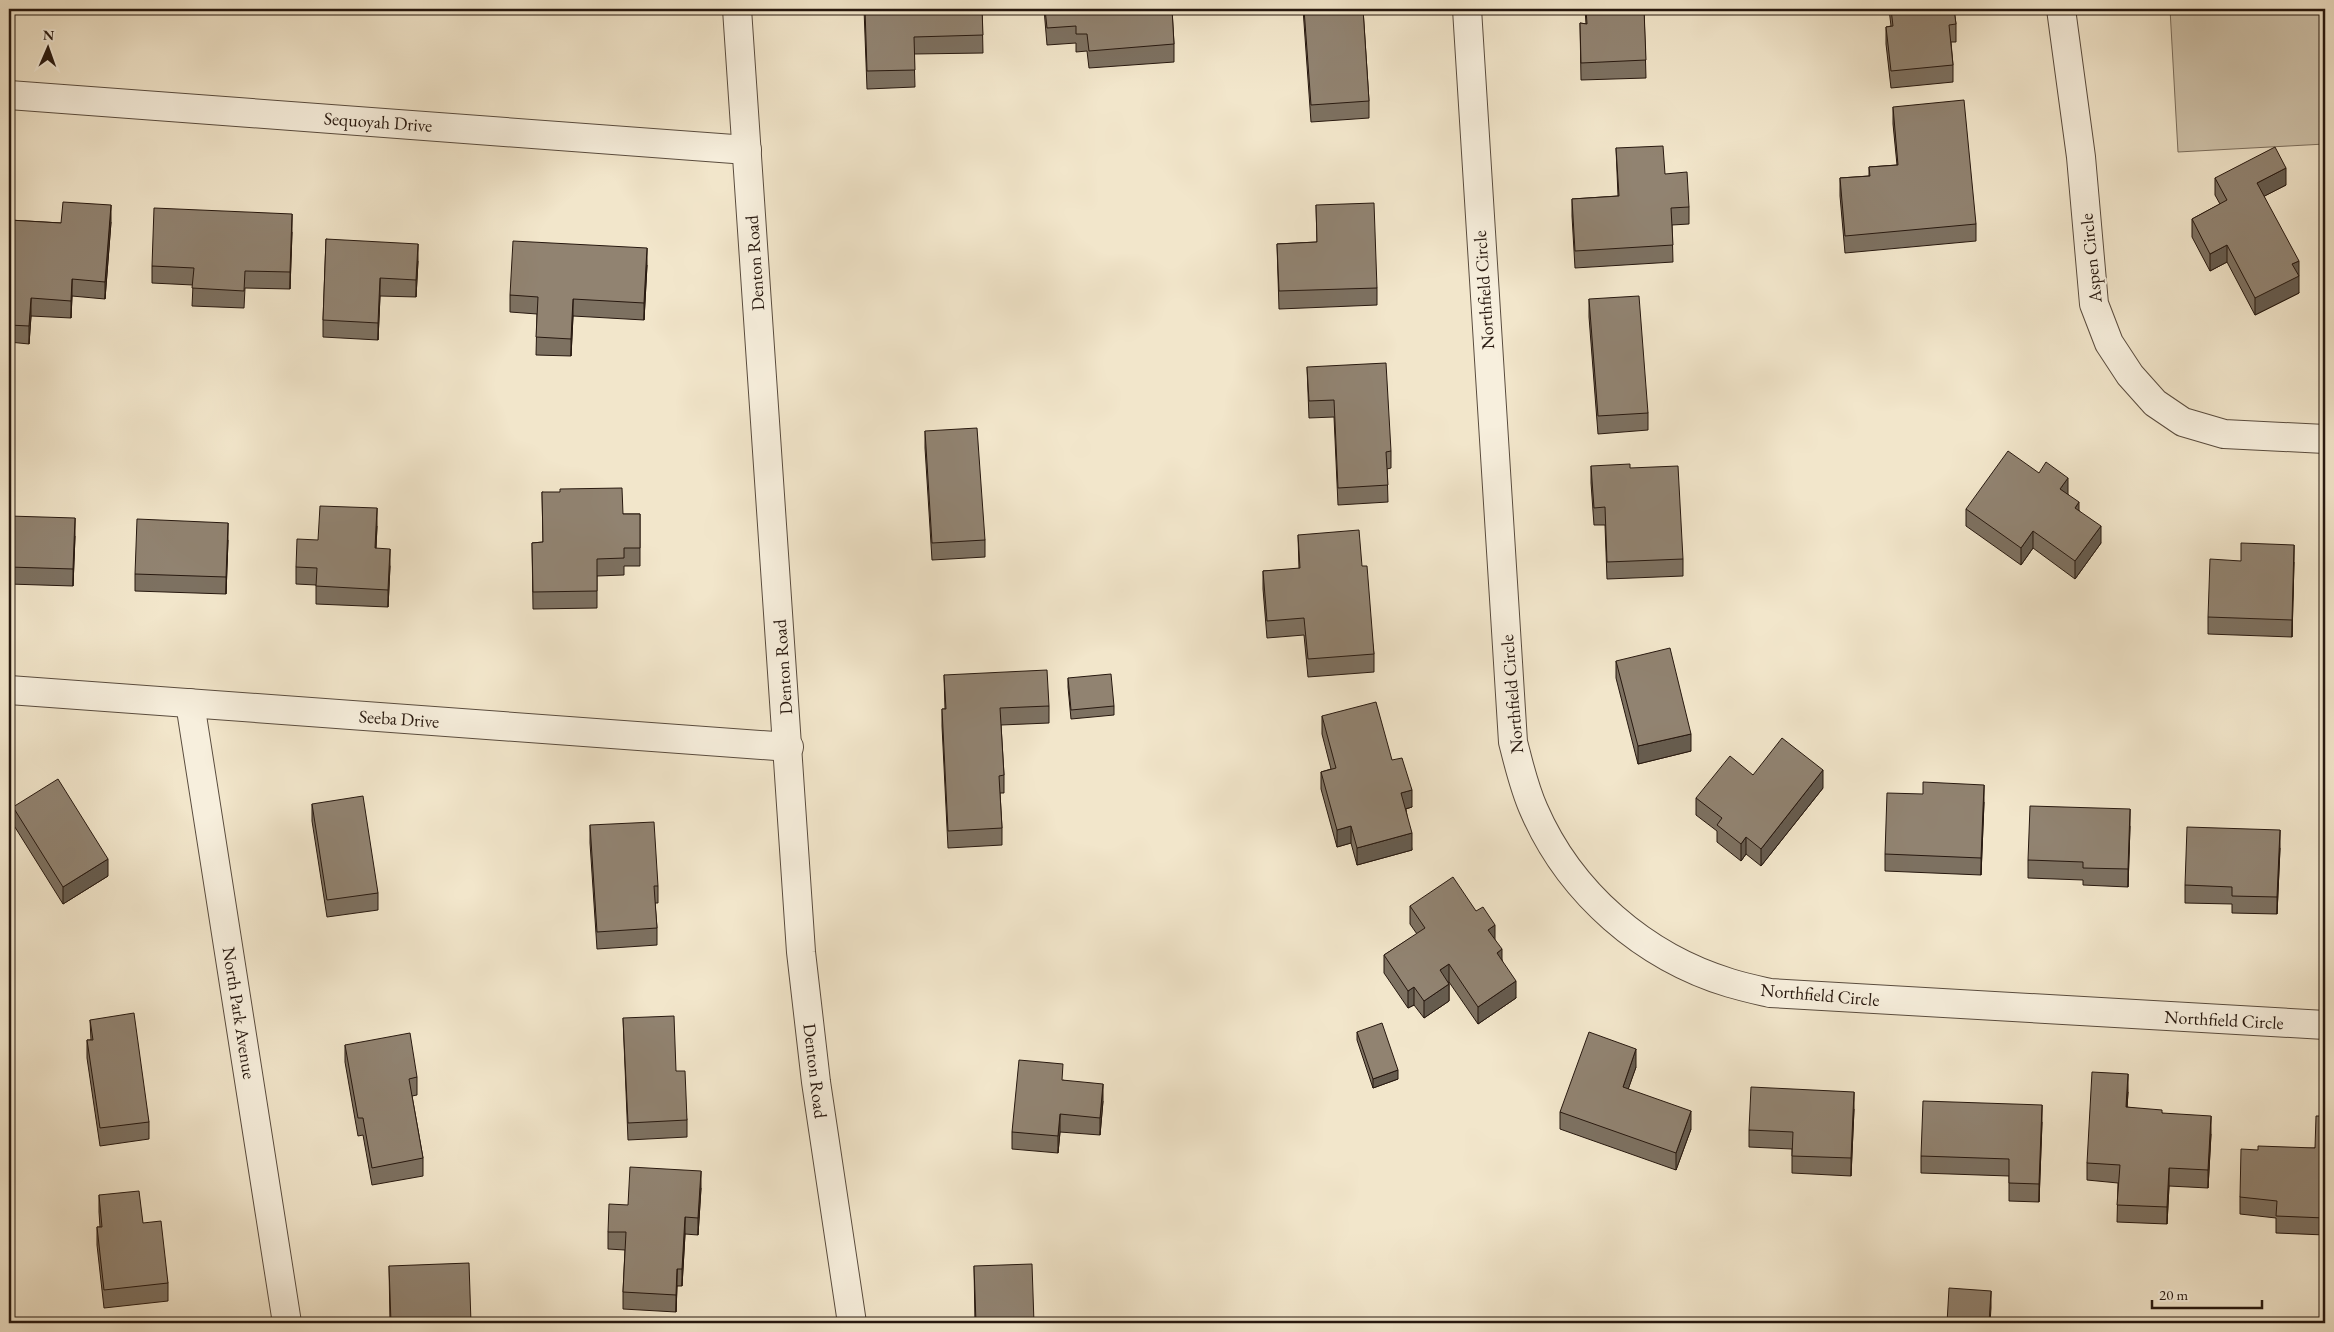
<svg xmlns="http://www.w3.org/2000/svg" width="2334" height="1332" font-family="'EB Garamond',serif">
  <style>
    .green { fill: #cfc3ab; stroke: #7b6e5d }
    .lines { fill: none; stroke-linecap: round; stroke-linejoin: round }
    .minor-casing { stroke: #5a4c3e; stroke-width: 30 }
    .tertiary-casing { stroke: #5a4c3e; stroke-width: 30 }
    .minor { stroke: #f7efdd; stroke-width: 28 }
    .tertiary { stroke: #f7efdd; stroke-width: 28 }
    .wall { fill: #7d7161; stroke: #27180f }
    .shaded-wall { fill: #665c4f; stroke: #27180f }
    .building { fill: #918371; stroke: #27180f }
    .labels { text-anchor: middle; stroke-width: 4.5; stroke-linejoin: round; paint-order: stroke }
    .street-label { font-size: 18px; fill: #27180f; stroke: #f7efdd }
  </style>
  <rect width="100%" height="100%" fill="#f2e6cb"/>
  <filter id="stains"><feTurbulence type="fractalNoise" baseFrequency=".004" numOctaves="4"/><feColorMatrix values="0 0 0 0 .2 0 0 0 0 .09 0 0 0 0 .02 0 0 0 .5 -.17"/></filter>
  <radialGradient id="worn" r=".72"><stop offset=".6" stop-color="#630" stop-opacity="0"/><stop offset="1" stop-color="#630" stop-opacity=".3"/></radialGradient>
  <polygon class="green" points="2170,9 2325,9 2325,144 2178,152"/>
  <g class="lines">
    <defs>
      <g id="minor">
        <path d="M1467 9 1513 742C1519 765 1524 788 1534 810 1570 893 1644 957 1730 983 1743 987 1757 990 1770 993L2325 1025"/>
        <polyline points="2061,9 2081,157 2094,304 2109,343 2130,375 2155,403 2183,422 2224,434 2325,439"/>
        <polyline points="9,95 747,150"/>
        <polyline points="9,690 789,747"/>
        <polyline points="190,703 287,1323"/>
      </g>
      <polyline id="tertiary" points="737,9 801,952 816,1082 852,1323"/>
    </defs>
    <use href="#minor" class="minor-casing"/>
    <use href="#tertiary" class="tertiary-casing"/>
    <use href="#minor" class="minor"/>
    <use href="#tertiary" class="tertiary"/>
  </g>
  <g class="wall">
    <polygon points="864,9 982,9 983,53 914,54 915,87 867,89"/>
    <polygon points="1044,9 1172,9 1174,44 1174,62 1089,68 1087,51 1076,52 1076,43 1047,45"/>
    <polygon points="1303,9 1363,9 1369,101 1369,118 1311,122"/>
    <polygon points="1585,9 1644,9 1646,78 1581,80 1580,23 1586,24"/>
    <polygon points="1889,9 1954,9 1956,24 1956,42 1951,42 1953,65 1953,82 1891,88 1886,44 1886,27 1891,26"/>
    <polygon points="1893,107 1976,224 1976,241 1845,253 1840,196 1840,178 1869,176 1869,167 1897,165 1893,124"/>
    <polygon points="1616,148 1665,174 1689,207 1689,224 1672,225 1673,262 1575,268 1572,216 1572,199 1618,196"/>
    <polygon points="2215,178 2286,185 2264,196 2299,293 2255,315 2227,262 2210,271 2192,237 2192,219 2220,204 2215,195"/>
    <polygon points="1316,205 1377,288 1377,305 1279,309 1277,244 1317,242"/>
    <polygon points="9,220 61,223 111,222 105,299 72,296 71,318 31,316 29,344 9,342"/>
    <polygon points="292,232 290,289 245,288 244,308 192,306 193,285 152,283 152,266"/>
    <polygon points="326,239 418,261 416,297 380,296 378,340 323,337 323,320"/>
    <polygon points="647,265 644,320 573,316 571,356 536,355 537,314 510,312 510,295"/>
    <polygon points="1589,299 1648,413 1648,430 1598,434 1589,317"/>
    <polygon points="1307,367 1391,451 1391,468 1387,469 1388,502 1338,505 1334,417 1309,418"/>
    <polygon points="925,431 985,540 985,557 932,560 925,448"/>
    <polygon points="1591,466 1683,559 1683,576 1607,579 1605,525 1594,525 1591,483"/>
    <polygon points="542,492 623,514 640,514 640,566 624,566 624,575 597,576 597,608 533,609 532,543 543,542"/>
    <polygon points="2068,494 2101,543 2075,579 2033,548 2021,565 1966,526 1966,509"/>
    <polygon points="9,516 75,536 73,586 9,584"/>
    <polygon points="377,526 376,548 390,566 388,607 316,604 316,585 296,584 296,567 318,540"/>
    <polygon points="1298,535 1362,566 1374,654 1374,672 1308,677 1304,635 1267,638 1263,589 1263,571 1299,569"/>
    <polygon points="228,540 226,594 135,591 135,574"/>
    <polygon points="2294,562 2292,637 2208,634 2208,617"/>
    <polygon points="1616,661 1691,751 1638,764 1616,678"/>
    <polygon points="944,675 1049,706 1049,723 1001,725 1004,775 1004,793 1000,793 1002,828 1002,845 948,848 942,726 942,709 945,709"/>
    <polygon points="1068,678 1114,706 1114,715 1071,719 1068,687"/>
    <polygon points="1322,716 1392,760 1412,807 1406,809 1412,850 1357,865 1351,843 1337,847 1321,789 1321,772 1331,769 1322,734"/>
    <polygon points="1753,775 1823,788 1761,866 1746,854 1741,861 1717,842 1717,831 1696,815 1696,798"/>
    <polygon points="1984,802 1981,875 1885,871 1885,854"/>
    <polygon points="312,804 378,893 378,910 327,917 312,821"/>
    <polygon points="13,807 108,876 63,904 13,824"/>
    <polygon points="590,825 658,886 658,903 655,903 657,928 657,945 597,949 590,843"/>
    <polygon points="2130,826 2128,887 2083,885 2083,880 2028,878 2028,860"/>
    <polygon points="2280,848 2277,914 2232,913 2232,904 2185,903 2185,885"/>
    <polygon points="1410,906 1495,940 1502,960 1516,998 1478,1024 1449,982 1449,1001 1424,1018 1414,1005 1408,1008 1384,973 1384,955 1417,934 1410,924"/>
    <polygon points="623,1018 676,1071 687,1120 687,1137 628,1140"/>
    <polygon points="90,1020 149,1122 149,1139 100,1146 87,1058 87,1040 91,1040"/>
    <polygon points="1357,1032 1398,1079 1373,1088 1357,1040"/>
    <polygon points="345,1045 417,1077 417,1095 412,1096 423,1158 423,1176 372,1185 363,1135 358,1136 345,1062"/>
    <polygon points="1636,1067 1628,1089 1691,1129 1676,1170 1560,1129 1560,1112"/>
    <polygon points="1063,1080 1103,1101 1100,1135 1060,1132 1058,1153 1012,1149 1012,1132"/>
    <polygon points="2128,1092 2127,1107 2162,1113 2211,1134 2208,1188 2169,1186 2167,1224 2117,1222 2118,1183 2087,1180 2087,1163"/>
    <polygon points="1854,1109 1851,1176 1792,1173 1792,1149 1749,1147 1749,1130"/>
    <polygon points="2325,1116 2325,1235 2276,1233 2276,1218 2240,1214 2240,1197 2258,1150 2315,1148"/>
    <polygon points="2042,1122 2039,1202 2009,1201 2009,1176 1921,1173 1921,1156"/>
    <polygon points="701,1188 698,1235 685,1234 682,1286 677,1286 676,1312 623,1309 623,1292 625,1250 608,1249 608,1232 628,1205"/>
    <polygon points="99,1195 143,1223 168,1283 168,1301 104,1308 97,1245 97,1227 100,1227 99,1212"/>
    <polygon points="389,1266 471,1323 390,1323"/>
    <polygon points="974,1266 1034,1323 975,1323"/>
  </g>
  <g class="shaded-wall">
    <polygon points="2286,168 2286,185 2257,200 2257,183"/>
    <polygon points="111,205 111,222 105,299 105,282"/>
    <polygon points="292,214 292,232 290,289 290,272"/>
    <polygon points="418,244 418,261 416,297 416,280"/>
    <polygon points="2227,245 2227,262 2210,271 2210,254"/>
    <polygon points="647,248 647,265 644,320 644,303"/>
    <polygon points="2299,261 2299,293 2255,315 2255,298 2292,264"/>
    <polygon points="380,278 380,296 378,340 378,323"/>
    <polygon points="72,279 72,296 71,318 71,301"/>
    <polygon points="31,298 31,316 29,344 29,326"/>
    <polygon points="573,299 573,316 571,356 571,339"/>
    <polygon points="2068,478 2068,495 2060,489"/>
    <polygon points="2079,502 2079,519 2075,508"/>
    <polygon points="377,508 377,526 375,566 375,548"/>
    <polygon points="75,518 75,536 73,586 73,569"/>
    <polygon points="228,523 228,540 226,594 226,577"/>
    <polygon points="2101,526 2101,543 2075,579 2075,561"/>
    <polygon points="2033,531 2033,548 2021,565 2021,548"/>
    <polygon points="2294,545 2294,562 2292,637 2292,620"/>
    <polygon points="390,549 390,566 388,607 388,590"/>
    <polygon points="1691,734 1691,751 1638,764 1638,746"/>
    <polygon points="1823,770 1823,788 1761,866 1761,849"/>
    <polygon points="1984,785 1984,802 1981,875 1981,858"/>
    <polygon points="1412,790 1412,807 1401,810 1401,793"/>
    <polygon points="2130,809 2130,826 2128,887 2128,869"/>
    <polygon points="1351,826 1351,843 1337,847 1337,830"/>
    <polygon points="2280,830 2280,848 2277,914 2277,897"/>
    <polygon points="1412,833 1412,850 1357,865 1357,848"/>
    <polygon points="1746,837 1746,854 1741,861 1741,844"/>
    <polygon points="108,859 108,876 63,904 63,887"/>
    <polygon points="1495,925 1495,942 1488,930"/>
    <polygon points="1502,949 1502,966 1497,953"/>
    <polygon points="1449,964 1449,982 1440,987 1440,970"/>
    <polygon points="1516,981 1516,998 1478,1024 1478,1007"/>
    <polygon points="1449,984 1449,1001 1424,1018 1424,1001"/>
    <polygon points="1414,987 1414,1005 1408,1008 1408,991"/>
    <polygon points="1636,1049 1636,1067 1623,1104 1623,1087"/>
    <polygon points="1398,1070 1398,1079 1373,1088 1373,1079"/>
    <polygon points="2128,1074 2128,1092 2126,1124 2126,1107"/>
    <polygon points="1103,1084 1103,1101 1100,1135 1100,1118"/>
    <polygon points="1854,1092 1854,1109 1851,1176 1851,1158"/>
    <polygon points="2042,1105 2042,1122 2039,1202 2039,1184"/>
    <polygon points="1691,1111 1691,1129 1676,1170 1676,1153"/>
    <polygon points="1060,1114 1060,1132 1058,1153 1058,1136"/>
    <polygon points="2211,1116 2211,1134 2208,1188 2208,1170"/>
    <polygon points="2169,1168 2169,1186 2167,1224 2167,1207"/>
    <polygon points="701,1171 701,1188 698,1235 698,1218"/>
    <polygon points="685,1217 685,1234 682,1286 682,1269"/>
    <polygon points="677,1269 677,1286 676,1312 676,1295"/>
    <polygon points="1991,1291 1991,1308 1990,1323 1989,1323"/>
  </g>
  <g class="building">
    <polygon points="865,9 982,9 983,35 914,37 915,70 867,71"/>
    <polygon points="1045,9 1172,9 1174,44 1089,51 1087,34 1076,34 1076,26 1047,28"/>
    <polygon points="1304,9 1363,9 1369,101 1311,105"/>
    <polygon points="1586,9 1644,9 1646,60 1581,63 1580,23 1587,24"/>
    <polygon points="1891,9 1954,9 1956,24 1949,25 1953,65 1891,71 1886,27 1893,26"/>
    <polygon points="1964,100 1976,224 1845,236 1840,178 1870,176 1869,167 1898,165 1893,107"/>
    <polygon points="1663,146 1665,174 1687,172 1689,207 1671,208 1673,245 1575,251 1572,199 1619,196 1616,148"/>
    <polygon points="2275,147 2286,168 2257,183 2299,261 2292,264 2299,276 2255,298 2227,245 2210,254 2192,219 2227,200 2215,178"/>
    <polygon points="63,202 111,205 105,282 72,279 71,301 31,298 29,326 9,325 9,220 61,223"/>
    <polygon points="1374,203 1377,288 1279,291 1277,244 1317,242 1316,205"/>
    <polygon points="154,208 292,214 290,272 245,271 244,291 192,288 194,268 152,266"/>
    <polygon points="326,239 418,244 416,280 380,278 378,323 323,320"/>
    <polygon points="513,241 647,248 644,303 573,299 571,339 536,337 538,297 510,295"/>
    <polygon points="1639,296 1648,413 1598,416 1589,299"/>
    <polygon points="1386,363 1391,451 1386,452 1388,485 1338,488 1334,400 1309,401 1307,367"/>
    <polygon points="977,428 985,540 932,543 925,431"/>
    <polygon points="2008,451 2039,473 2046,462 2068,478 2060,489 2079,502 2075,508 2101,526 2075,561 2033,531 2021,548 1966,509"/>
    <polygon points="1630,464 1630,468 1678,466 1683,559 1607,562 1605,507 1594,508 1591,466"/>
    <polygon points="622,488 623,514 640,514 640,548 624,548 624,558 597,559 597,591 533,592 532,543 543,542 542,492 560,492 560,489"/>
    <polygon points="320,506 377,508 375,548 390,549 388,590 316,586 317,568 296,567 297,539 318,540"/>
    <polygon points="9,516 75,518 73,569 9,567"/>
    <polygon points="137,519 228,523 226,577 135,574"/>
    <polygon points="1359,530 1362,566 1367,566 1374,654 1308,659 1304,618 1267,621 1263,571 1300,568 1298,535"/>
    <polygon points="2241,543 2294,545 2292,620 2208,617 2210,559 2241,561"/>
    <polygon points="1670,648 1691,734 1638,746 1616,661"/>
    <polygon points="1047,670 1049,706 1000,708 1004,775 999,776 1002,828 948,831 942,709 946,709 944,675"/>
    <polygon points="1111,674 1114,706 1071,710 1068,678"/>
    <polygon points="1376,702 1392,760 1402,758 1412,790 1401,793 1412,833 1357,848 1351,826 1337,830 1321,772 1336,768 1322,716"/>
    <polygon points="1782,738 1823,770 1761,849 1746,837 1741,844 1717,825 1722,818 1696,798 1730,756 1753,775"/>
    <polygon points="58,779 108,859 63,887 13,807"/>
    <polygon points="1923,782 1984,785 1981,858 1885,854 1887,793 1923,794"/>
    <polygon points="363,796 378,893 327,900 312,804"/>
    <polygon points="2030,806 2130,809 2128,869 2083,868 2083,862 2028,860"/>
    <polygon points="654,822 658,886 654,886 657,928 597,932 590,825"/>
    <polygon points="2187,827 2280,830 2277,897 2232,896 2232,887 2185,885"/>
    <polygon points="1453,877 1476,911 1483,907 1495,925 1488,930 1502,949 1497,953 1516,981 1478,1007 1449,964 1440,970 1449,984 1424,1001 1414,987 1408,991 1384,955 1425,928 1410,906"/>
    <polygon points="134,1013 149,1122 100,1128 87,1040 93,1040 90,1020"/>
    <polygon points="674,1016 676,1071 685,1071 687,1120 628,1123 623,1018"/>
    <polygon points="1382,1023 1398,1070 1373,1079 1357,1032"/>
    <polygon points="1589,1032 1636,1049 1623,1087 1691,1111 1676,1153 1560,1112"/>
    <polygon points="410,1033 417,1077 409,1079 423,1158 372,1168 363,1118 358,1118 345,1045"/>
    <polygon points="1019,1060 1063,1064 1062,1080 1103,1084 1100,1118 1060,1114 1058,1136 1012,1132"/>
    <polygon points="2092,1072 2128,1074 2126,1107 2162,1110 2162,1113 2211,1116 2208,1170 2169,1168 2167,1207 2117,1205 2120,1165 2087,1163"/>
    <polygon points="1751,1087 1854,1092 1851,1158 1792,1156 1793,1132 1749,1130"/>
    <polygon points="1923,1101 2042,1105 2039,1184 2009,1183 2009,1159 1921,1156"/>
    <polygon points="2316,1116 2325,1116 2325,1218 2276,1216 2277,1201 2240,1197 2241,1149 2258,1150 2258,1146 2315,1148"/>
    <polygon points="630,1167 701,1171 698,1218 685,1217 682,1269 677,1269 676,1295 623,1292 626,1232 608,1232 609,1204 628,1205"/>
    <polygon points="139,1191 143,1223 161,1221 168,1283 104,1290 97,1227 102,1227 99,1195"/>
    <polygon points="469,1263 471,1323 391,1323 389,1266"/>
    <polygon points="1032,1264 1034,1323 976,1323 974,1266"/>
    <polygon points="1949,1288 1991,1291 1989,1323 1947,1323"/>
  </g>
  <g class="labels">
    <g class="street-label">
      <text transform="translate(378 122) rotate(4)" y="6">Sequoyah Drive</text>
      <text transform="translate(2091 258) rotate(-96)" y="6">Aspen Circle</text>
      <text transform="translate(755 263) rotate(-94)" y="6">Denton Road</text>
      <text transform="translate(1484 290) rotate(-94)" y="6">Northfield Circle</text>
      <text transform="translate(783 667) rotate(-94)" y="6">Denton Road</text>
      <text transform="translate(1512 694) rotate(-95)" y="6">Northfield Circle</text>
      <text transform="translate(399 719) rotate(4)" y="6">Seeba Drive</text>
      <text transform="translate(1820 995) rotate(5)" y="6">Northfield Circle</text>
      <text transform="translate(239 1013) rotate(81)" y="6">North Park Avenue</text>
      <text transform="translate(2224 1020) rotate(3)" y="6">Northfield Circle</text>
      <text transform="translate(815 1071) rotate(83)" y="6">Denton Road</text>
    </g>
  </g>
  <rect width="2334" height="1332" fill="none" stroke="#f2e6cb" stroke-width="30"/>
  <rect x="10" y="10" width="2314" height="1312" fill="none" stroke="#27180f" stroke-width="2.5"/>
  <rect x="15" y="15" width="2304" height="1302" fill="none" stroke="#27180f"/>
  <g transform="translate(48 48) rotate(2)" stroke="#f7efdd" stroke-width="4" paint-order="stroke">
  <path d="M0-4L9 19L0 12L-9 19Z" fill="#27180f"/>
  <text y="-8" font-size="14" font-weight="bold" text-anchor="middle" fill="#27180f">N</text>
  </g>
  <path d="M2152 1300v8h110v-8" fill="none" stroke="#27180f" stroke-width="2.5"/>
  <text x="2159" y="1300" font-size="15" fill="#27180f" stroke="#f7efdd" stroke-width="4" paint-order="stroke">20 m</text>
  <rect width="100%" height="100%" filter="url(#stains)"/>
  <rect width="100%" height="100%" fill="url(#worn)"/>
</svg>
